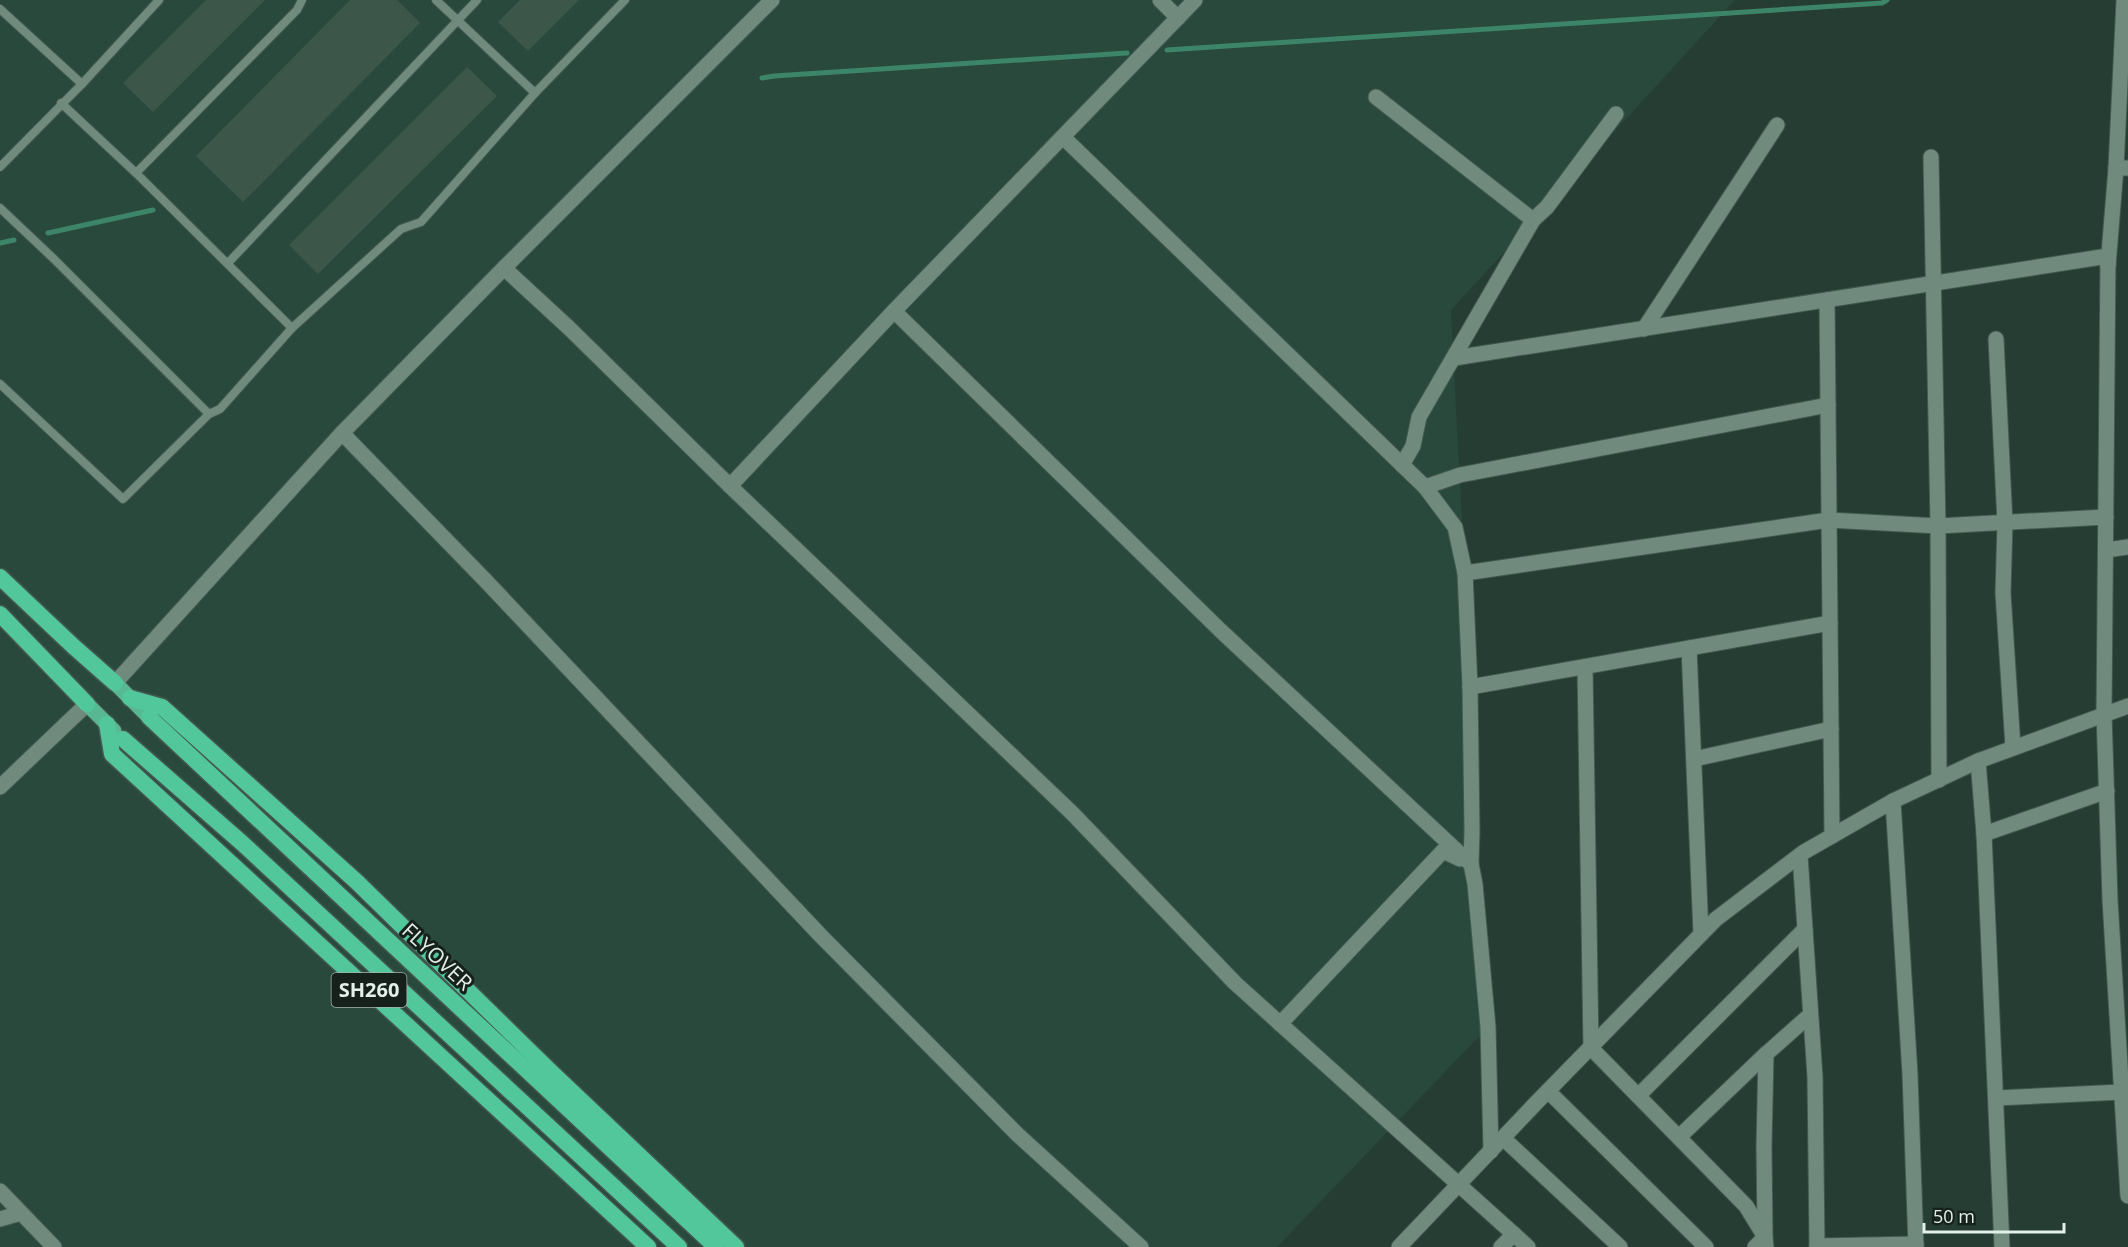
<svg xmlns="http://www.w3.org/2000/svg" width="2128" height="1247" font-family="'Open Sans',sans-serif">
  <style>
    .built { fill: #2a493d }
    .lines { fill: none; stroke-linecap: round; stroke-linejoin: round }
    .stream { stroke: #3c8568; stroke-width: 5 }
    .building { fill: #3d564a }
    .service-casing { stroke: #445950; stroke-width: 10 }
    .minor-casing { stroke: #445950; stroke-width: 17 }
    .tertiary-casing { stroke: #445950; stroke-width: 17 }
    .primary-casing { stroke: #445950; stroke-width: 17 }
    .trunk-casing { stroke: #445950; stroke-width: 19 }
    .service { stroke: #708b7e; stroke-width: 8 }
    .minor { stroke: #708b7e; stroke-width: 15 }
    .tertiary { stroke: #708b7e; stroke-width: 15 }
    .primary { stroke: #59b894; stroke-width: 15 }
    .trunk { stroke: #52c79c; stroke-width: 16 }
    .labels { text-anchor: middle; stroke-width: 6; stroke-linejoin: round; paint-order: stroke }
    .shield { fill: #17211c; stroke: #a5b2ac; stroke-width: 1.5 }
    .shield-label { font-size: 20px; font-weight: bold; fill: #e2f0e9 }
    .street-label { font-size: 21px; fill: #e2f0e9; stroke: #17211c }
  </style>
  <rect width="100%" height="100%" fill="#253d33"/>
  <polygon class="built" points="0,0 1735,0 1451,310 1488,1027 1277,1247 0,1247"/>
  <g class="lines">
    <g class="stream">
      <polyline points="1167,50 1882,3 1887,0"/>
      <polyline points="762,78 774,76 1127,53"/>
      <polyline points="48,233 153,210"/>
      <polyline points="0,243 14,240"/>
    </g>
  </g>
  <g class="building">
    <polygon points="206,0 265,0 153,112 123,83"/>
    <polygon points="350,0 397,0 420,23 243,202 196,156"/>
    <polygon points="520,0 579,0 528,51 498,22"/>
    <polygon points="467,67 497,96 318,274 289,245"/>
  </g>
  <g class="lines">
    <defs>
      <g id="service">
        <polyline points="0,9 82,84"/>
        <polyline points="535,93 625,0"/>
        <polyline points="61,103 136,173 292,328"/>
        <polyline points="0,167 82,84 159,0"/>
        <polyline points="136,173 297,10 302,0"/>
        <polyline points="0,208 54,259 209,414"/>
        <polyline points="228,263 477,0"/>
        <polyline points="0,384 123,499 209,414 220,409 292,328 401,229 421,222 535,93 436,0"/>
      </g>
      <g id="minor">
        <polyline points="1160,0 1178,18"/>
        <polyline points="1376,97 1533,220"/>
        <polyline points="1063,137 1425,487 1455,527 1465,573 1470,687 1472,831 1471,864 1475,884 1488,1027 1491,1151"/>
        <polyline points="1931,157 1938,526 1939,780"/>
        <polyline points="2116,168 2124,0"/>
        <polyline points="2108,266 2116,168 2128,168"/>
        <polyline points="504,268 569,328 730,486 1073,814 1235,983 1528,1247"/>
        <polyline points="1827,300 1832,836"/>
        <polyline points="894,311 1221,631 1471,864"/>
        <polyline points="1644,329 1777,125"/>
        <polyline points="1996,339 2005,523 2003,593 2013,747"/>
        <polyline points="1454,358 2108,256 2104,714 2110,900 2128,1196"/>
        <polyline points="342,433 485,580 821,936 1017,1134 1141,1247"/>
        <polyline points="1402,465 1413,446 1419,417 1533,220 1547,207 1616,114"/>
        <polyline points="730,486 894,311 1195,0"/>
        <polyline points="1425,487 1460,475 1828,405"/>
        <polyline points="2106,550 2128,547"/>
        <polyline points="1465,573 1829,520 1938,526 2106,517"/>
        <polyline points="1689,648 1701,934"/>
        <polyline points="1585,667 1591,1048 1746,1206 1765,1237 1766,1247"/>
        <polyline points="1470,687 1830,623"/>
        <polyline points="1694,759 1831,729"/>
        <polyline points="1978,761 1984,834 2002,1247"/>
        <polyline points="0,787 87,704"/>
        <polyline points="1893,801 1910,1074 1916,1247"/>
        <polyline points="1984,834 2107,791"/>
        <polyline points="1800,855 1815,1077 1817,1247"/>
        <polyline points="1280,1024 1443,851 1460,859"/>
        <polyline points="1548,1091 1706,1247"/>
        <polyline points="1638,1096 1805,929"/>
        <polyline points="1996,1098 2122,1092"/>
        <polyline points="1679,1137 1766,1054"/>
        <polyline points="1503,1138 1620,1247"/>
        <polyline points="0,1191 54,1247"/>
        <polyline points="0,1219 21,1213"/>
        <polyline points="1817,1246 1916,1244"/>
        <polyline points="1501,1247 1514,1234"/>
        <polyline points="1755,1247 1765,1237 1764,1146 1766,1054 1810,1015"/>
      </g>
      <g id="tertiary">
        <polyline points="115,683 342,433 504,268 772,0"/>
        <polyline points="1399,1247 1536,1103 1716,919 1804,852 1893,801 1978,761 2128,706"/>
      </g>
      <g id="primary">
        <polyline points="115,683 149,717"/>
        <polyline points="87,704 114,731"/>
      </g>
      <g id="trunk">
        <polyline points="0,577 73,646 115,683"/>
        <polyline points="0,614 87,704"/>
        <polyline points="130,698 162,707 357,882 550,1071 736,1247"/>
        <polyline points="149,717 716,1247"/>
        <polyline points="107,724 112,754 648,1247"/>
        <polyline points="123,739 242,843 679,1247"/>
      </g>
    </defs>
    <use href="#service" class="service-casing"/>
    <use href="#minor" class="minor-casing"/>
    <use href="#tertiary" class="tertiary-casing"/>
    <use href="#primary" class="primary-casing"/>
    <use href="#trunk" class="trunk-casing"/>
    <use href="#service" class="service"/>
    <use href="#minor" class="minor"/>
    <use href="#tertiary" class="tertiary"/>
    <use href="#primary" class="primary"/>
    <use href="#trunk" class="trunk"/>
  </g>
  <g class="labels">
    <rect class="shield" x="331.5" y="973" width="75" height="34" rx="4.5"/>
    <g class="shield-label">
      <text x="369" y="997">SH260</text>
    </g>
    <g class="street-label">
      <text transform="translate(437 957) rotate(43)" y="7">FLYOVER</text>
    </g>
  </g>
  <path d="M1924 1223v9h140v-9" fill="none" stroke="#e2f0e9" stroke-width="3"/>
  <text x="1933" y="1223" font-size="18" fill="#e2f0e9" stroke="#17211c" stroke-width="4.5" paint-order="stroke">50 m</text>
</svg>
